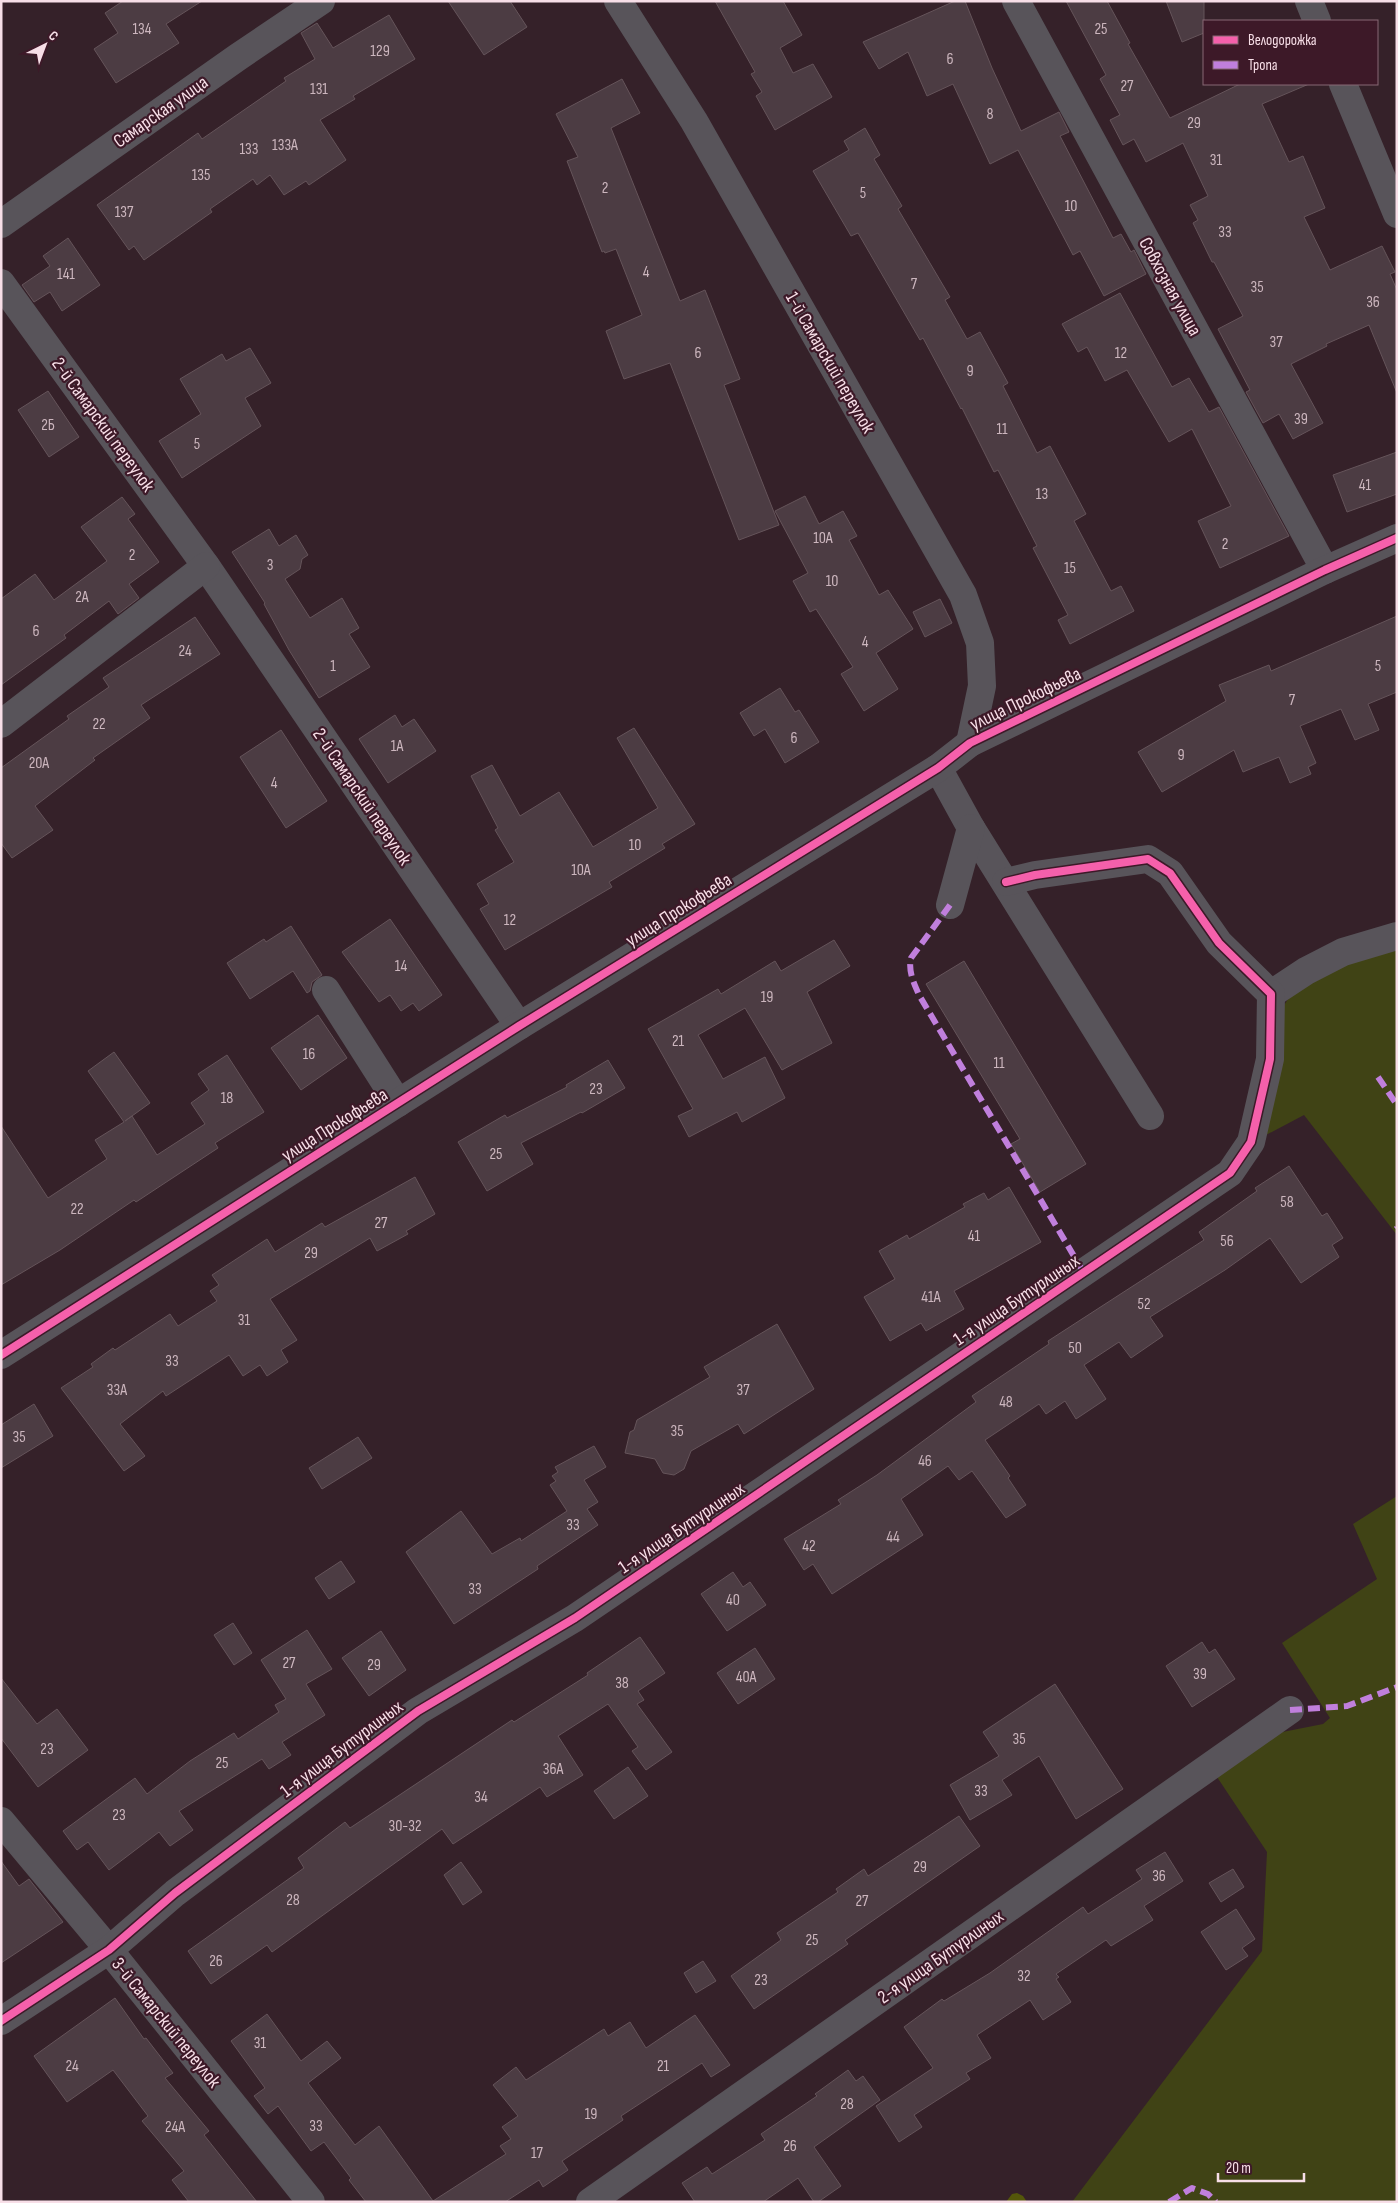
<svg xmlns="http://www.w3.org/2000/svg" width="1398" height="2203" font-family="'Sofia Sans Condensed',sans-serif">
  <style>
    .green { fill: #404315 }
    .forest { fill: #54570a }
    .building { fill: #4c3c43; stroke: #65545a }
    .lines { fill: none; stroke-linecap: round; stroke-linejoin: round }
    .minor { stroke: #58545a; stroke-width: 28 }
    .quiet { stroke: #c07fdc; stroke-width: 6; stroke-dasharray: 12 6; stroke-linecap: butt }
    .cycleway-casing { stroke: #3d1928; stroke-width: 11 }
    .cycleway { stroke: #f560ab; stroke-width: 8 }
    .labels { text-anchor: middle; stroke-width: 4.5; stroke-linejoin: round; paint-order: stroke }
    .number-label { font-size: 16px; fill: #ccb6be }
    .street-label { font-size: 19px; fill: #f7dee7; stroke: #3d1928 }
  </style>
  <rect width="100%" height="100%" fill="#352129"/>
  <g class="green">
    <path d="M1397 947V1235L1304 1115 1266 1135 1283 1007C1303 971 1359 959 1397 947Z"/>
    <polygon points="1397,1496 1397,2202 1072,2202 1262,1951 1267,1852 1215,1774 1267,1735 1323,1724 1330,1718 1282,1643 1377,1579 1353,1524"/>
  </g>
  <polygon class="forest" points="1017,2193 1023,2196 1027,2202 1006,2202 1012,2194"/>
  <g class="building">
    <polygon points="123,1 202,1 166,24 179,43 116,83 94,49 118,33 105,13"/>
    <polygon points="448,1 510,1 527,27 484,55"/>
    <polygon points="715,1 783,1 802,35 780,48 793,73 813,64 832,97 775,130 756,96 762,92 751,74 755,72"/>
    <polygon points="955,1 965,1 992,68 1021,131 1059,112 1069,132 1060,136 1113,238 1121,234 1131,252 1134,250 1146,274 1104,296 1080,251 1073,255 1018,150 990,164 953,84 927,96 908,52 879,69 863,42"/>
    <polygon points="1066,1 1107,1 1130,43 1128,44 1170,118 1240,84 1309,84 1262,104 1289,162 1303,156 1325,208 1304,217 1330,270 1382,246 1395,272 1390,274 1397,290 1397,393 1369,325 1326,344 1327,346 1291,364 1323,423 1293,439 1279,414 1263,423 1246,392 1250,390 1218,329 1243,316 1214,262 1212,262 1193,223 1198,220 1190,205 1208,196 1183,143 1146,162 1134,139 1123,145 1110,120 1120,115 1100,79 1106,75"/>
    <polygon points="1166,1 1204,1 1204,33 1182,42"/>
    <polygon points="389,15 415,59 353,96 355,99 320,120 346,160 309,185 306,181 284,195 270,175 257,185 253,179 210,209 212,212 144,260 134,246 129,250 97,205 198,133 202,139 286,81 284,78 315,59 301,33 317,23 333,48"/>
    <polygon points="622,79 640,113 611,128 680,301 705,290 740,379 724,385 779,525 739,540 670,363 624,379 606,331 642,315 616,249 605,253 604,251 602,252 567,161 578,157 556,114"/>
    <polygon points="865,128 880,155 874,159 902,206 898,209 950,297 945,300 967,339 980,332 1008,383 1003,386 1037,453 1050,446 1086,514 1074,521 1111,591 1121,586 1134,611 1070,644 1058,620 1068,615 1033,548 1037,546 998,470 994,472 962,408 961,409 923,338 920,340 858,233 851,236 813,171 849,150 844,141"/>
    <polygon points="68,238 100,285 62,311 50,292 34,302 22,285 50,266 43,256"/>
    <polygon points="1120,293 1172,387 1189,378 1209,412 1219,407 1289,536 1220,568 1198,521 1231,506 1192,429 1169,442 1127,370 1105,381 1087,347 1078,352 1062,324"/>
    <polygon points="250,348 271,383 245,398 261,426 182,478 159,441 201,414 180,379 222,354 226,361"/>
    <polygon points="48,391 79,437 49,457 18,410"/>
    <polygon points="1397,452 1397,494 1347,512 1333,475"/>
    <polygon points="805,496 819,524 843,511 857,536 849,540 879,595 888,590 913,629 876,653 898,689 864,711 841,674 853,667 816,609 810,612 793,581 808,573 775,511"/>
    <polygon points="122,497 135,514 128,519 159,562 129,584 139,598 118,614 109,601 64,635 66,638 1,685 1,599 35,574 54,600 107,561 81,527"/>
    <polygon points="269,529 279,546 296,535 308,555 302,559 300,569 285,579 310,618 342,598 359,628 349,634 370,667 319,698 289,650 264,604 265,603 232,552"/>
    <polygon points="940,599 952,623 925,637 913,612"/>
    <polygon points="1397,616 1397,692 1368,704 1379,730 1355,740 1341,709 1300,726 1316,763 1308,767 1311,774 1290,783 1279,757 1243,772 1234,750 1162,792 1138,752 1226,701 1219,685 1269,665 1271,671"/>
    <polygon points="195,617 220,654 141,705 150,718 93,758 95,760 35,806 53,830 12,858 1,843 1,768 69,719 67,716 109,687 103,678"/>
    <polygon points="780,688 795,712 799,710 819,742 785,763 765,729 754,736 740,713"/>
    <polygon points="395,715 402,727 414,719 436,751 388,783 359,739"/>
    <polygon points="634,728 695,824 662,844 665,848 609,882 612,887 505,950 480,909 489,904 477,884 514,862 495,830 498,828 471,776 492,765 520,816 559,792 593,847 658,808 617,738"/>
    <polygon points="281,730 327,801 286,828 240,757"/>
    <polygon points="390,919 442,995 419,1011 413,1003 401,1011 390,995 379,1002 342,952"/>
    <polygon points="291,926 322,975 312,982 310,991 307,993 293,971 250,999 227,963 264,939 266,942"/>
    <polygon points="834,940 850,966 807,992 832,1043 782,1070 745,1008 698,1035 723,1079 765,1057 785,1098 742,1122 737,1112 689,1137 678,1116 693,1109 648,1029 718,989 721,994 775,961 781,971"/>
    <polygon points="964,961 1086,1164 1040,1192 1011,1144 1020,1139 926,984"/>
    <polygon points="318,1015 347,1058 301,1090 271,1048"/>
    <polygon points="114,1052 150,1103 125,1121 132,1116 157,1155 205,1124 191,1103 209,1090 198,1074 227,1055 264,1112 215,1143 218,1148 136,1202 134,1200 60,1250 1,1285 1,1126 48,1198 107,1159 95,1140 124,1122 88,1071"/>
    <polygon points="608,1060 625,1088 582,1113 581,1112 521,1143 533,1164 487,1191 458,1142 505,1115 507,1118 567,1087 566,1085"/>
    <polygon points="1289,1166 1322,1216 1327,1213 1343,1238 1332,1245 1339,1257 1301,1283 1270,1238 1225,1270 1150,1317 1163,1336 1131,1358 1119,1342 1084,1365 1106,1399 1076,1419 1065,1401 1046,1414 1039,1404 985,1440 1010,1476 1008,1478 1026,1505 1006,1518 972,1471 959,1480 948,1466 901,1499 923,1535 832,1594 813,1564 804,1570 784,1539 841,1504 838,1500 877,1475 976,1402 972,1396 1049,1344 1048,1341 1204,1240 1199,1232 1257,1191 1255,1188"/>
    <polygon points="415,1177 435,1214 406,1231 408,1234 377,1251 370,1238 270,1299 297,1340 281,1350 288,1362 267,1376 260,1365 243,1376 229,1355 166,1396 163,1391 120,1424 145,1456 124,1471 61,1388 93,1367 91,1364 113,1348 115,1350 170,1314 178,1326 217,1301 210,1291 219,1285 212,1275 267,1239 275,1252 322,1223 325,1227"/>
    <polygon points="1009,1187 1041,1242 954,1291 964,1309 926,1331 921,1323 890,1341 864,1297 895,1279 879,1251 907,1235 909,1239 965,1207 963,1204 984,1193 988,1200"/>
    <polygon points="777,1324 814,1389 744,1434 738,1424 691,1451 684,1469 674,1475 663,1473 655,1459 625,1453 630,1432 634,1430 637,1420 710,1377 704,1367"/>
    <polygon points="34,1404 53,1436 1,1468 1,1425"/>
    <polygon points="358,1437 372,1458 322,1489 309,1468"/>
    <polygon points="594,1446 606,1467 584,1480 598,1502 587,1509 598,1525 537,1566 538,1569 454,1624 406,1552 461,1511 492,1554 520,1538 521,1541 567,1511 550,1485 556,1481 552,1476 558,1472 555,1467"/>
    <polygon points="341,1561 355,1582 329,1599 315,1578"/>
    <polygon points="733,1572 743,1587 750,1582 766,1605 727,1631 701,1594"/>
    <polygon points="233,1623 252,1653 234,1665 214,1635"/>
    <polygon points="307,1630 332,1669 306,1684 325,1715 282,1742 291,1755 269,1769 262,1759 179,1811 193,1830 170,1846 159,1832 109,1870 88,1842 77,1850 63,1831 135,1778 147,1794 190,1761 234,1733 238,1739 279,1712 275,1705 286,1699 261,1660"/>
    <polygon points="381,1631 406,1670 369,1696 342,1658"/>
    <polygon points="640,1637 665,1673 638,1691 644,1700 637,1704 672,1752 646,1770 632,1751 638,1747 608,1704 558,1736 583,1775 547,1797 540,1787 453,1844 442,1829 272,1952 267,1945 211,1984 188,1951 304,1868 298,1858 345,1822 350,1828 512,1720 514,1722 588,1675 587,1673"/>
    <polygon points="1202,1642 1209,1653 1215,1649 1235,1679 1192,1707 1166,1666"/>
    <polygon points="755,1648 775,1679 738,1704 717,1673"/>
    <polygon points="1,1678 37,1724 57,1709 88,1750 38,1787 1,1738"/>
    <polygon points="1055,1684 1123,1789 1076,1819 1039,1756 1002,1780 1012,1795 970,1820 950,1785 999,1756 983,1732"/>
    <polygon points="628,1767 648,1796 614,1819 594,1791"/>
    <polygon points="959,1816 980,1846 845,1940 848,1944 754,2009 731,1976 781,1940 777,1933 838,1892 836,1889 864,1869 868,1876"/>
    <polygon points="1165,1852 1183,1881 1144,1906 1153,1920 1111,1946 1106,1940 1056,1974 1059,1977 1056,1979 1071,2002 1043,2020 1030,2000 977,2035 991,2058 966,2073 970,2079 914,2115 922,2127 899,2142 876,2106 933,2068 904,2027 942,1999 944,2001 990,1973 1083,1907 1088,1914 1142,1879 1136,1870"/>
    <polygon points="1,1861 19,1886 29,1879 63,1922 1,1963"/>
    <polygon points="461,1862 482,1892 463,1905 444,1875"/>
    <polygon points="1233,1869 1244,1887 1221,1902 1209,1883"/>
    <polygon points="1236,1909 1255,1939 1242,1948 1248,1956 1226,1970 1201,1932"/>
    <polygon points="703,1961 716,1981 696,1993 684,1973"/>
    <polygon points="115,1998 144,2039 146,2038 173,2073 165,2078 209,2131 204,2135 257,2202 189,2202 172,2180 184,2171 142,2121 148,2116 113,2070 67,2102 34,2056"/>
    <polygon points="267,2014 301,2061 327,2041 341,2058 308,2083 355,2145 379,2126 433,2201 506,2154 500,2146 511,2139 502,2127 518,2116 493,2085 516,2067 526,2080 604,2029 608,2036 630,2022 646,2048 695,2015 730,2065 711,2077 702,2063 621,2116 623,2120 562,2161 568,2170 543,2187 539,2180 505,2202 366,2202 349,2180 351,2178 324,2142 311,2151 278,2106 268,2114 254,2096 265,2088 231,2041"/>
    <polygon points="848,2070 856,2081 863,2076 880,2100 814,2147 841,2186 818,2202 814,2202 798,2178 763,2202 695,2202 682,2183 707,2167 712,2174 765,2140 761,2134 817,2096 815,2094"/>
  </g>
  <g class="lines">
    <g class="minor">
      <polyline points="618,1 694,121 963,595 980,643 982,686 970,743"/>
      <polyline points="1016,1 1325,570"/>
      <polyline points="1309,1 1317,21"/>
      <polyline points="1343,84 1397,214"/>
      <polyline points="1,224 238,57 321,1"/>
      <polyline points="1,283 206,566 519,1026"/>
      <polyline points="1,724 206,566"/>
      <polyline points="938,768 971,828 1150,1116"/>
      <polyline points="1006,882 1035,875 1148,859 1170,873 1219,943 1271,994"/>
      <polyline points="950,905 971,828"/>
      <polyline points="326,990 398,1103"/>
      <polyline points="1271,994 1306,971 1343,952 1397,936"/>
      <polyline points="1,1355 519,1026 938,768 970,743 1325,570 1397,538"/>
      <polyline points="1,1821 109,1950 311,2202"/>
      <polyline points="1,2021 109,1950 175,1893 418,1711 575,1618 1230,1173 1251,1142 1270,1059 1271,994"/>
      <polyline points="590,2202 1290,1710"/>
    </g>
    <g class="quiet">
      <path d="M950 905 911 958C908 972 914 983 919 995L1084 1273"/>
      <polyline points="1378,1077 1397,1105"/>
      <polyline points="1396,1229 1397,1228"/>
      <polyline points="1290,1710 1347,1706 1397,1687"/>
      <polyline points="1169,2202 1192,2188 1208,2194 1216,2202"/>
    </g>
    <defs>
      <g id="cycleway">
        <polyline points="1,1355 519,1026 938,768 970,743 1325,570 1397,538"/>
        <polyline points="1,2021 109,1950 175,1893 418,1711 575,1618 1230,1173 1251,1142 1270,1059 1271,994 1219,943 1170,873 1148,859 1035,875 1006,882"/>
      </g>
    </defs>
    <use href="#cycleway" class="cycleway-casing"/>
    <use href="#cycleway" class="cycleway"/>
  </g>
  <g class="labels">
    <g class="number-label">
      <text x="142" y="34">134</text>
      <text x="1101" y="34">25</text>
      <text x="380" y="56">129</text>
      <text x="950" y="64">6</text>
      <text x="1127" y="91">27</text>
      <text x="319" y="94">131</text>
      <text x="990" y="119">8</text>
      <text x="1194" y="128">29</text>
      <text x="285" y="150">133А</text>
      <text x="249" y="154">133</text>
      <text x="1216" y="165">31</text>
      <text x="201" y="180">135</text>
      <text x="605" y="193">2</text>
      <text x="863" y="198">5</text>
      <text x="1071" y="211">10</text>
      <text x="124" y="217">137</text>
      <text x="1225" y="237">33</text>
      <text x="646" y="277">4</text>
      <text x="66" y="279">141</text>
      <text x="914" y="289">7</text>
      <text x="1257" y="292">35</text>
      <text x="1373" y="307">36</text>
      <text x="1276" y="347">37</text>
      <text x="698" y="358">6</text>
      <text x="1121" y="358">12</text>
      <text x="970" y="376">9</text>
      <text x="1301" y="424">39</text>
      <text x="48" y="430">2Б</text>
      <text x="1002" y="434">11</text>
      <text x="197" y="449">5</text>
      <text x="1365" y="490">41</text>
      <text x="1042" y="499">13</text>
      <text x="823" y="543">10А</text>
      <text x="1225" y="549">2</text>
      <text x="132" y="560">2</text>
      <text x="270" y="570">3</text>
      <text x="1070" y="573">15</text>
      <text x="832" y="586">10</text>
      <text x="82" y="602">2А</text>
      <text x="36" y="636">6</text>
      <text x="865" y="647">4</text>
      <text x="185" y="656">24</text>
      <text x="333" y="671">1</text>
      <text x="1378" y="671">5</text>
      <text x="1292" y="705">7</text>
      <text x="99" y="729">22</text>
      <text x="794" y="743">6</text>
      <text x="397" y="751">1А</text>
      <text x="1181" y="760">9</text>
      <text x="39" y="768">20А</text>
      <text x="274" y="788">4</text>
      <text x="635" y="850">10</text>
      <text x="581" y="875">10А</text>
      <text x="510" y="925">12</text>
      <text x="401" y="971">14</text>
      <text x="767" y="1002">19</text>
      <text x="678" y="1046">21</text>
      <text x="309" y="1059">16</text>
      <text x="999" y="1068">11</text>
      <text x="596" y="1094">23</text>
      <text x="227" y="1103">18</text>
      <text x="496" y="1159">25</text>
      <text x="1287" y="1207">58</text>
      <text x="77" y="1214">22</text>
      <text x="381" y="1228">27</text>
      <text x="974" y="1241">41</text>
      <text x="1227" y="1246">56</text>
      <text x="311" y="1258">29</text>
      <text x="931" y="1302">41А</text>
      <text x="1144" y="1309">52</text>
      <text x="244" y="1325">31</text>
      <text x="1075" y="1353">50</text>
      <text x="172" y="1366">33</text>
      <text x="117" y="1395">33А</text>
      <text x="743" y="1395">37</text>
      <text x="1006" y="1407">48</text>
      <text x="677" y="1436">35</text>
      <text x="19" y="1442">35</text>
      <text x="925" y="1466">46</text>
      <text x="573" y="1530">33</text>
      <text x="893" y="1542">44</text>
      <text x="809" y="1551">42</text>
      <text x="475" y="1594">33</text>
      <text x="733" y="1605">40</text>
      <text x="289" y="1668">27</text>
      <text x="374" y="1670">29</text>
      <text x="1200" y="1679">39</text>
      <text x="746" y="1682">40А</text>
      <text x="622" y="1688">38</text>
      <text x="1019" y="1744">35</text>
      <text x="47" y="1754">23</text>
      <text x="222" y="1768">25</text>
      <text x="553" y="1774">36А</text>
      <text x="981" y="1796">33</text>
      <text x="481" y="1802">34</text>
      <text x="119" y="1820">23</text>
      <text x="405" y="1831">30-32</text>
      <text x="920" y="1872">29</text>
      <text x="1159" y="1881">36</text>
      <text x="293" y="1905">28</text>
      <text x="862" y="1906">27</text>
      <text x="812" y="1945">25</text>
      <text x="216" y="1966">26</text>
      <text x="1024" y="1981">32</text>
      <text x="761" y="1985">23</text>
      <text x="260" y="2048">31</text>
      <text x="72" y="2071">24</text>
      <text x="663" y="2071">21</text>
      <text x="847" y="2109">28</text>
      <text x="591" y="2119">19</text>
      <text x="316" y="2131">33</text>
      <text x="175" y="2132">24А</text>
      <text x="790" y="2151">26</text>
      <text x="537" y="2158">17</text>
    </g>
    <g class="street-label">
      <text transform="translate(160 111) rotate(-35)" y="7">Самарская улица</text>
      <text transform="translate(1171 286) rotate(61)" y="7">Совхозная улица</text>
      <text transform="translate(831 362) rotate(60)" y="7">1-й Самарский переулок</text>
      <text transform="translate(104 424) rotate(54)" y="7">2-й Самарский переулок</text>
      <text transform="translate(1025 698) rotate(-26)" y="7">улица Прокофьева</text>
      <text transform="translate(363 796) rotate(56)" y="7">2-й Самарский переулок</text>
      <text transform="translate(678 909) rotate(-32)" y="7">улица Прокофьева</text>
      <text transform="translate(334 1124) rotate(-32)" y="7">улица Прокофьева</text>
      <text transform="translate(1016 1299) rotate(-34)" y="7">1-я улица Бутурлиных</text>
      <text transform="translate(681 1527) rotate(-34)" y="7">1-я улица Бутурлиных</text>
      <text transform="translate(341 1748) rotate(-37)" y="7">1-я улица Бутурлиных</text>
      <text transform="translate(940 1956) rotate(-35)" y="7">2-я улица Бутурлиных</text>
      <text transform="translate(167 2022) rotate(51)" y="7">3-й Самарский переулок</text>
    </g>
  </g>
  <rect width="1398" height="2203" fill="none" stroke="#f7dee7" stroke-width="5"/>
  <rect x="1203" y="20" width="175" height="65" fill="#3d1928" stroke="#876874"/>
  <rect x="1213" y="36" width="25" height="8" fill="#f560ab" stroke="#876874"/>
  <text x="1248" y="45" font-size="15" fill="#f7dee7">Велодорожка</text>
  <rect x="1213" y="61" width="25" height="8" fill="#c07fdc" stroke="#876874"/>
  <text x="1248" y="70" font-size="15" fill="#f7dee7">Тропа</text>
  <g transform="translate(45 45) rotate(42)" stroke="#3d1928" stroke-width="4" paint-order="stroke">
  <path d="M0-4L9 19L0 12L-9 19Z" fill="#f7dee7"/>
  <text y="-8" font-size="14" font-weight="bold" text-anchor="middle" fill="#f7dee7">С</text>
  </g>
  <path d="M1218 2173v8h86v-8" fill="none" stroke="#f7dee7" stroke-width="2.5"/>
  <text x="1226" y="2173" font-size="15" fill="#f7dee7" stroke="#3d1928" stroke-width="4" paint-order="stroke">20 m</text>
</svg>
